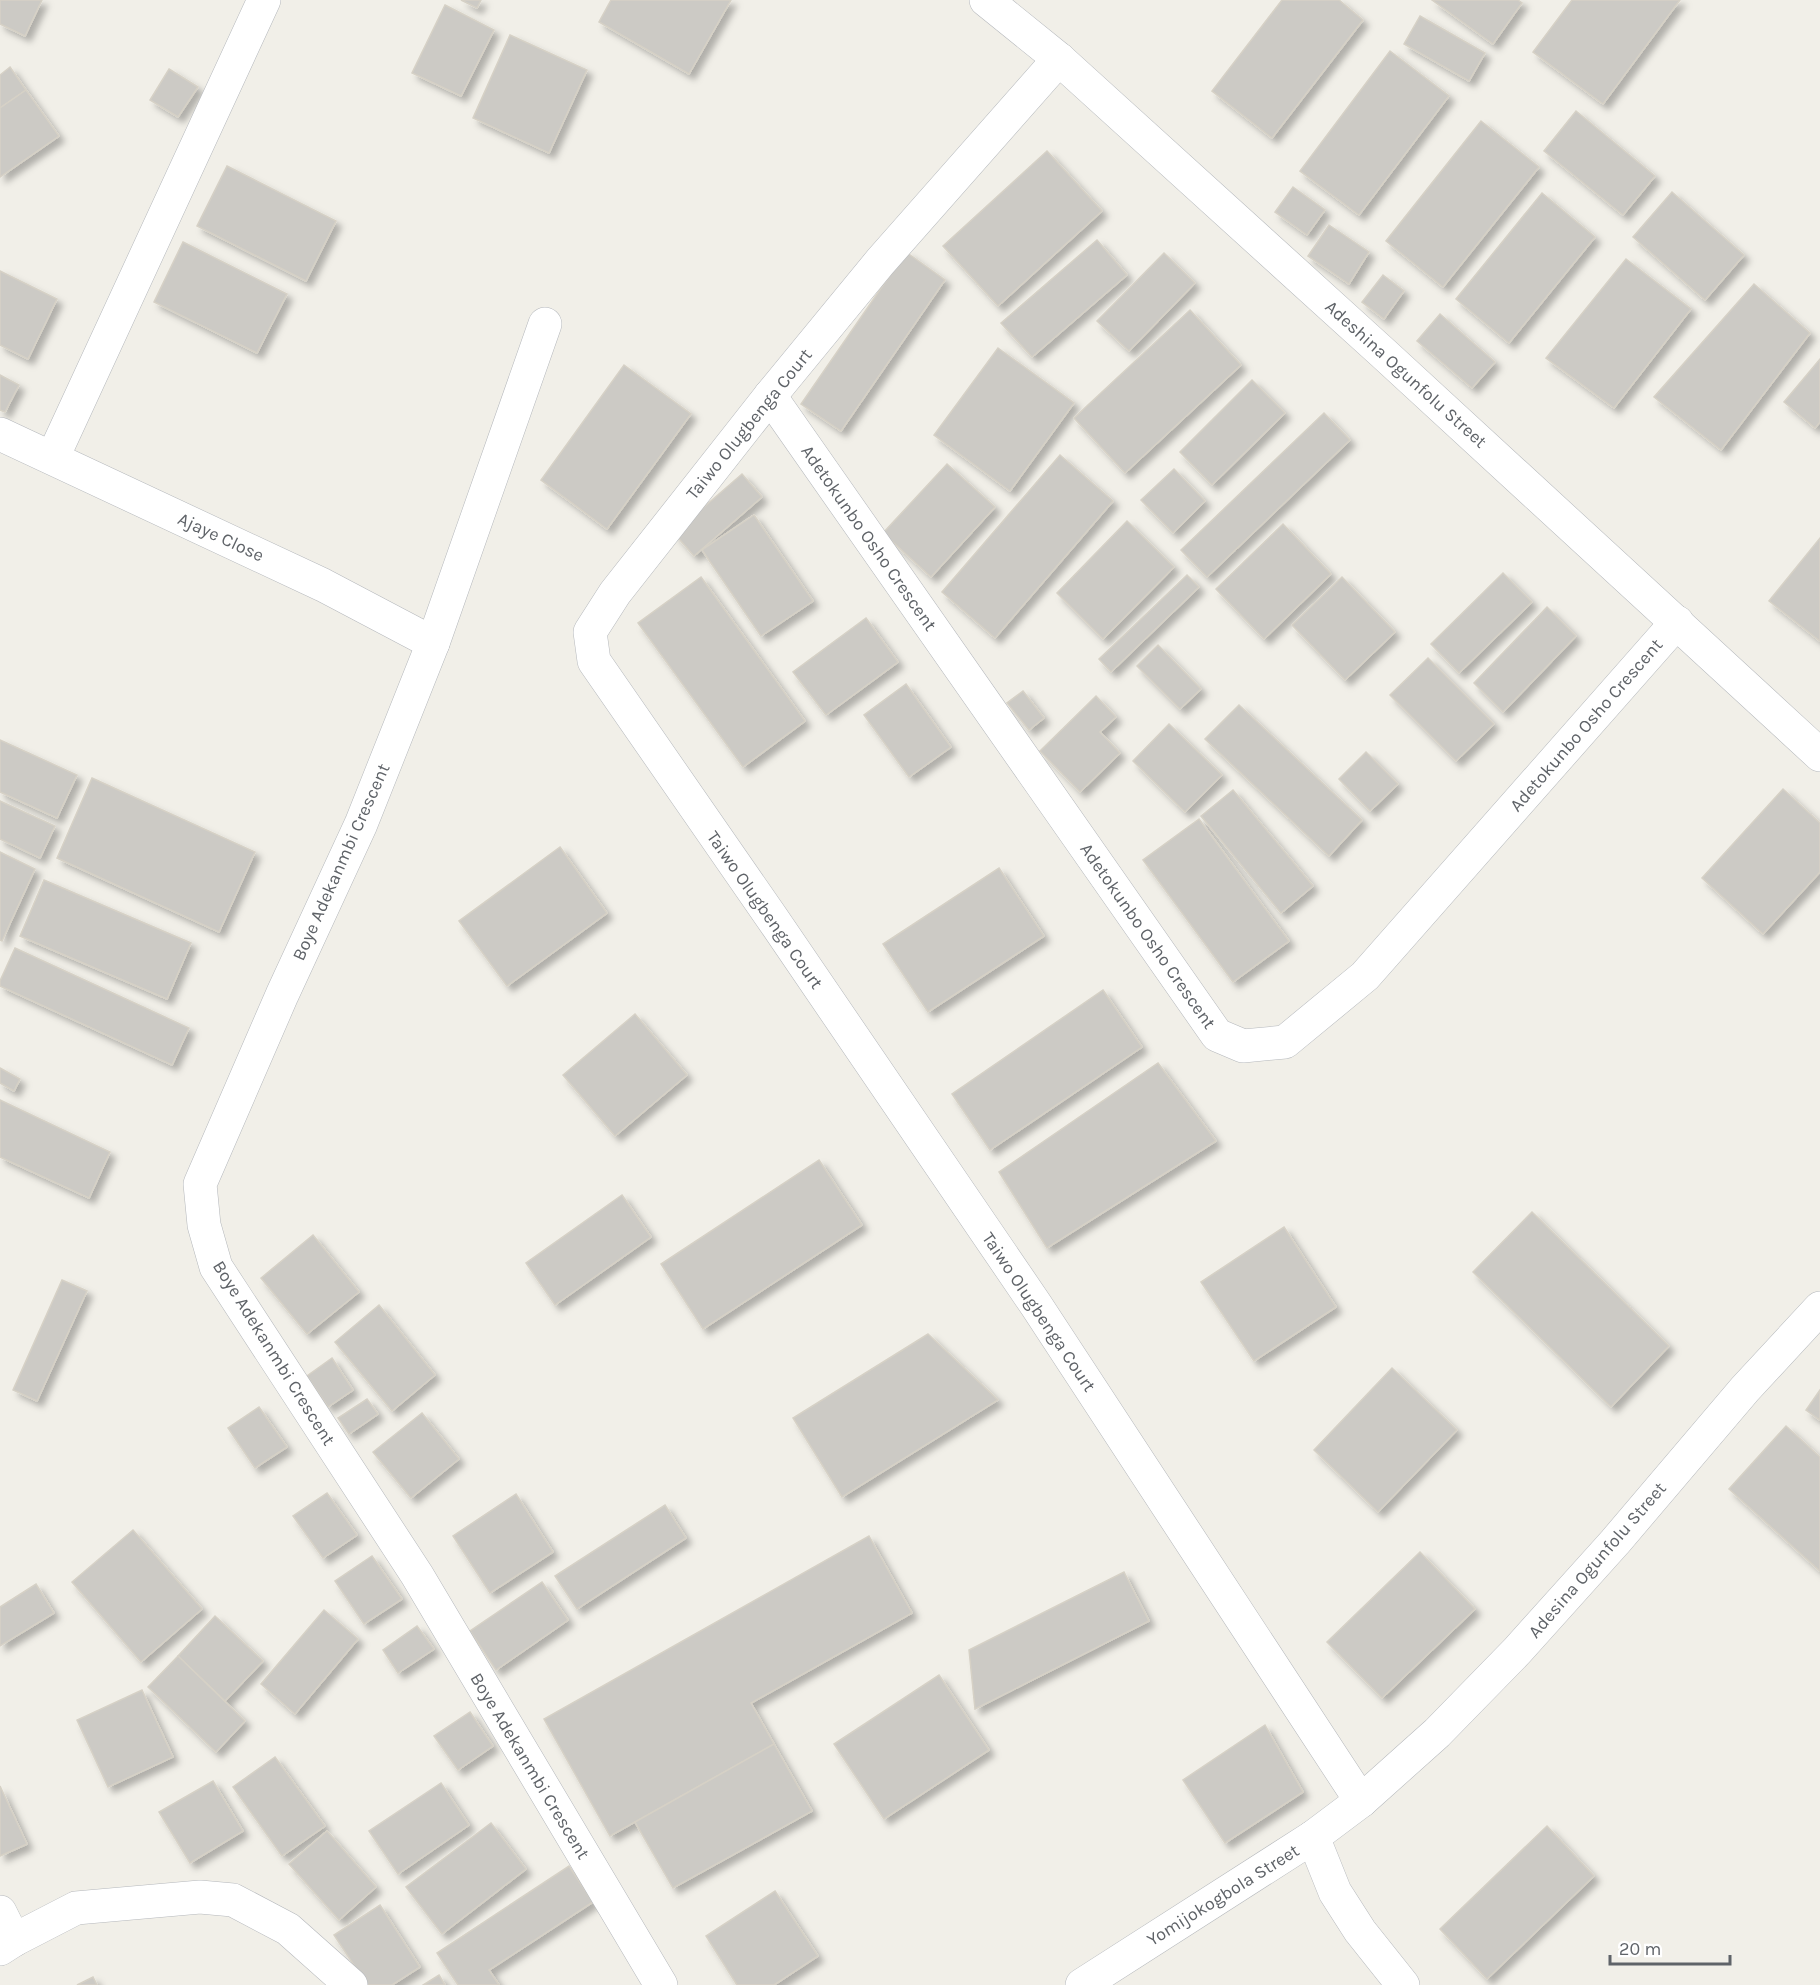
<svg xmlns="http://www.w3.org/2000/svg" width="1820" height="1985" font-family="Karla,sans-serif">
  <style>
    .building { fill: #cccac5; stroke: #d6d1c6; stroke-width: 1.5; filter: url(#shadow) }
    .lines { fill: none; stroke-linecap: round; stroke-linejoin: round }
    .street-casing { stroke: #b5b8bc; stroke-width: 34 }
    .street { stroke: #fff; stroke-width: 33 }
    .labels { text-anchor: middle; stroke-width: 4.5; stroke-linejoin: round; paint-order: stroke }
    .street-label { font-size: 18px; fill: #5f6368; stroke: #fff }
  </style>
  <defs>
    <filter id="shadow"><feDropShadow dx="5.5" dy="5.5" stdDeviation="3" flood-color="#0004"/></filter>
  </defs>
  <rect width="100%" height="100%" fill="#f1efe8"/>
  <g class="building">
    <polygon points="0,0 42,0 25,36 0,24"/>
    <polygon points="461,0 481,0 477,8"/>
    <polygon points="611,0 731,0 689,74 599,22"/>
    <polygon points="1282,0 1339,0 1363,20 1272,138 1212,91"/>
    <polygon points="1432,0 1518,0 1522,3 1493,44"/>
    <polygon points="1572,0 1680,0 1603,104 1533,52"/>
    <polygon points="445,5 494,30 461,96 412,73"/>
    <polygon points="1420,16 1485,53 1469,81 1404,44"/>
    <polygon points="510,35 587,70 549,153 473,118"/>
    <polygon points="1390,51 1449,96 1359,215 1300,171"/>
    <polygon points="10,67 26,90 0,108 0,75"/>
    <polygon points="169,69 198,87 178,117 150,100"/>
    <polygon points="26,90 59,136 0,177 0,108"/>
    <polygon points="1576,111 1655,176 1623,215 1544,151"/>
    <polygon points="1481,121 1539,167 1443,287 1386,241"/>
    <polygon points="1047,151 1102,211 998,306 943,246"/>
    <polygon points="227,166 336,221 306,281 197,226"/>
    <polygon points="1293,187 1325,210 1307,235 1275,212"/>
    <polygon points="1672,192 1744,255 1705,300 1633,237"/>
    <polygon points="1542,193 1595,237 1509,343 1456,299"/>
    <polygon points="1329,225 1369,252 1349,284 1308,256"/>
    <polygon points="1097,240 1127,275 1032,357 1001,323"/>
    <polygon points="183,242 287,294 257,353 154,302"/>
    <polygon points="906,252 945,280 841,431 801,404"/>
    <polygon points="1164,253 1195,283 1129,351 1097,321"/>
    <polygon points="1626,259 1691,309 1614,408 1546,358"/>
    <polygon points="0,271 57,299 28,359 0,345"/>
    <polygon points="1383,275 1404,291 1384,319 1362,302"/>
    <polygon points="1754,284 1810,333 1721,450 1654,397"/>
    <polygon points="1190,310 1241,365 1125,473 1074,418"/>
    <polygon points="1440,314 1495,362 1472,388 1417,341"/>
    <polygon points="998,348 1074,403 1010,491 934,435"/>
    <polygon points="1820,359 1820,422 1815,428 1784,402"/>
    <polygon points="624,365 691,414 607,529 541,480"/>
    <polygon points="0,375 19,385 5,412 0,410"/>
    <polygon points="1252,380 1285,413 1212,485 1180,452"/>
    <polygon points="1324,413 1350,440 1207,577 1181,550"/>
    <polygon points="1060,455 1113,501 995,638 942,592"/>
    <polygon points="947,464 995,507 931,577 883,533"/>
    <polygon points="1174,469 1205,501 1173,533 1141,500"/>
    <polygon points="742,474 762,497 694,556 674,533"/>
    <polygon points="754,515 813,601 761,636 702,550"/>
    <polygon points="1127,521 1174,567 1103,639 1057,593"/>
    <polygon points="1283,524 1331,574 1264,639 1216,589"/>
    <polygon points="1820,538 1820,641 1769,601"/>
    <polygon points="1503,573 1532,602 1459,673 1431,644"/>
    <polygon points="1187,575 1199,587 1111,672 1099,659"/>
    <polygon points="701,577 805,721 743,767 638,623"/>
    <polygon points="1342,577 1395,632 1345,680 1292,625"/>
    <polygon points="1547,607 1576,636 1503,712 1474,683"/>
    <polygon points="866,618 898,662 826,715 793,672"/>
    <polygon points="1158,645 1201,689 1180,709 1137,666"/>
    <polygon points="1428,658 1494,724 1456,761 1390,695"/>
    <polygon points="906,684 951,747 909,777 864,715"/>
    <polygon points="1023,691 1044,718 1029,730 1007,703"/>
    <polygon points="1096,696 1116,717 1100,732 1120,753 1080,792 1040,751"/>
    <polygon points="1239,705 1362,820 1329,856 1205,739"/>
    <polygon points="1169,724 1222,775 1185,812 1133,761"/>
    <polygon points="0,740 77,775 57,818 0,792"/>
    <polygon points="1366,752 1398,784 1370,811 1339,779"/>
    <polygon points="92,778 255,852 219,932 57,858"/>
    <polygon points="1783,789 1820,823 1820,872 1763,934 1702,878"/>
    <polygon points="1233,790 1313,886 1281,913 1201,816"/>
    <polygon points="0,801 55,826 40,858 0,839"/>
    <polygon points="1199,819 1289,941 1233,982 1143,860"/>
    <polygon points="560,847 607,913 507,986 459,921"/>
    <polygon points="0,852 35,869 2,941 0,940"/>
    <polygon points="999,868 1044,936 928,1012 883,944"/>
    <polygon points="44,880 191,943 167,999 20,936"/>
    <polygon points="15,948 189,1028 172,1065 0,986 0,981"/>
    <polygon points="1103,990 1142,1047 990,1150 952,1094"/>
    <polygon points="635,1014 687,1075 615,1136 563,1075"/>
    <polygon points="1158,1063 1216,1141 1047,1248 999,1172"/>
    <polygon points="0,1068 20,1079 14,1091 0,1083"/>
    <polygon points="0,1100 110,1152 89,1198 0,1157"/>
    <polygon points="819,1160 862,1225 703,1329 661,1264"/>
    <polygon points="622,1195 651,1237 555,1305 526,1263"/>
    <polygon points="1532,1212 1669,1346 1611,1407 1473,1272"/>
    <polygon points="1284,1227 1336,1307 1254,1361 1201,1282"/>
    <polygon points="313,1235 359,1292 307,1334 261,1278"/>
    <polygon points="62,1280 87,1291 37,1401 13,1390"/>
    <polygon points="379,1305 435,1375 392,1411 335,1342"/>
    <polygon points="928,1334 998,1400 842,1497 793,1418"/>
    <polygon points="332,1358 353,1390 328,1407 307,1376"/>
    <polygon points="1392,1368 1457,1430 1378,1512 1314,1450"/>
    <polygon points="1820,1390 1820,1420 1806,1410"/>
    <polygon points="367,1399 378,1414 349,1434 338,1418"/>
    <polygon points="259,1407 287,1447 255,1468 228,1428"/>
    <polygon points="422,1413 459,1459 411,1498 373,1452"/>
    <polygon points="1786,1426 1820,1457 1820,1571 1729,1489"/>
    <polygon points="327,1493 357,1535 323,1558 293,1516"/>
    <polygon points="516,1494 553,1552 490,1593 453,1536"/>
    <polygon points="665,1505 686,1538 577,1609 555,1576"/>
    <polygon points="133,1530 202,1609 141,1662 72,1582"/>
    <polygon points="869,1536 912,1613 751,1703 774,1744 610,1836 544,1719"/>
    <polygon points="1420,1552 1475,1609 1382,1698 1327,1642"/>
    <polygon points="372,1556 402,1599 364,1624 335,1581"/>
    <polygon points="1124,1572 1149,1621 975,1709 969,1650"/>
    <polygon points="542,1582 568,1620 496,1670 470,1631"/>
    <polygon points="36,1584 54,1613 0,1646 0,1607"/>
    <polygon points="324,1610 358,1639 295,1714 261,1684"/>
    <polygon points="215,1616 263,1661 225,1701 178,1656"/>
    <polygon points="417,1626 434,1649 398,1673 383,1650"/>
    <polygon points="178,1656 245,1721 216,1752 148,1687"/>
    <polygon points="939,1675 989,1750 884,1819 834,1744"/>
    <polygon points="142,1690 173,1757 108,1787 77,1720"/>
    <polygon points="470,1712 493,1746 458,1770 434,1736"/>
    <polygon points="1265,1725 1303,1792 1225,1843 1183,1780"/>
    <polygon points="774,1744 812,1811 673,1888 635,1822"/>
    <polygon points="275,1757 325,1826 282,1856 233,1787"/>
    <polygon points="213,1781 243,1831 190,1863 159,1812"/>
    <polygon points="441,1783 469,1825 398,1874 369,1831"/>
    <polygon points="0,1786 27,1844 0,1856"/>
    <polygon points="491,1823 526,1869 442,1934 406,1887"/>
    <polygon points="1547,1826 1594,1876 1487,1979 1440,1929"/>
    <polygon points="327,1831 376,1887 339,1920 289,1864"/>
    <polygon points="569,1866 593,1902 489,1970 499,1985 458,1985 437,1953"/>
    <polygon points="775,1891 818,1956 774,1985 737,1985 706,1936"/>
    <polygon points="380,1905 420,1967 392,1985 367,1985 334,1935"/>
    <polygon points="439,1975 445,1985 423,1985"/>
    <polygon points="93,1977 97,1985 77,1985"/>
  </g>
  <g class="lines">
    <defs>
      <g id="street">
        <polyline points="986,0 1059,59 1383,353 1820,755"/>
        <polyline points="1059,59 880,262 770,396 615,593 590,632 594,661 772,918 1036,1305 1361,1801"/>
        <polyline points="545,324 433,643 361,824 282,995 200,1184 204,1225 216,1267 417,1575 661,1985"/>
        <polyline points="770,396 1217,1035 1243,1046 1285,1042 1365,976 1677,622"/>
        <polyline points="0,434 323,585 433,643"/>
        <polyline points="53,457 264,0"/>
        <polyline points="1313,1837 1335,1892 1360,1931 1403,1985"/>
        <polyline points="0,1912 14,1940"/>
        <polyline points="0,1949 14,1940 76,1908 200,1897 233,1900 288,1929 351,1985"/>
        <polyline points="1082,1985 1313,1837 1361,1801 1437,1733 1517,1651 1615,1542 1745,1389 1820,1308"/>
      </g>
    </defs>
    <use href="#street" class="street-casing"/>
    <use href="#street" class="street"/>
  </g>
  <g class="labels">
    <g class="street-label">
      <text transform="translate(1406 374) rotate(42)" y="6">Adeshina Ogunfolu Street</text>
      <text transform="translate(749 424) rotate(-51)" y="6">Taiwo Olugbenga Court</text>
      <text transform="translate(221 537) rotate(25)" y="6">Ajaye Close</text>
      <text transform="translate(869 538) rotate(55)" y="6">Adetokunbo Osho Crescent</text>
      <text transform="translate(1586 725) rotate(-49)" y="6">Adetokunbo Osho Crescent</text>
      <text transform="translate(341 862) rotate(-66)" y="6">Boye Adekanmbi Crescent</text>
      <text transform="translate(765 910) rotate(55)" y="6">Taiwo Olugbenga Court</text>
      <text transform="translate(1148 936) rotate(55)" y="6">Adetokunbo Osho Crescent</text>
      <text transform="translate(1039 1312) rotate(56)" y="6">Taiwo Olugbenga Court</text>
      <text transform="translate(274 1353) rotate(58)" y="6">Boye Adekanmbi Crescent</text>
      <text transform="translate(1597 1560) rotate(-49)" y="6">Adesina Ogunfolu Street</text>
      <text transform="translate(530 1766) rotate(59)" y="6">Boye Adekanmbi Crescent</text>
      <text transform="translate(1223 1895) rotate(-32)" y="6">Yomijokogbola Street</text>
    </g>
  </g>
  <path d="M1610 1955v9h120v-9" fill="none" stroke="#5f6368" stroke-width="3"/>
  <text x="1619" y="1955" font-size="18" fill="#5f6368" stroke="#ffffff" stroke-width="4.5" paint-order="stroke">20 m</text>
</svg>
